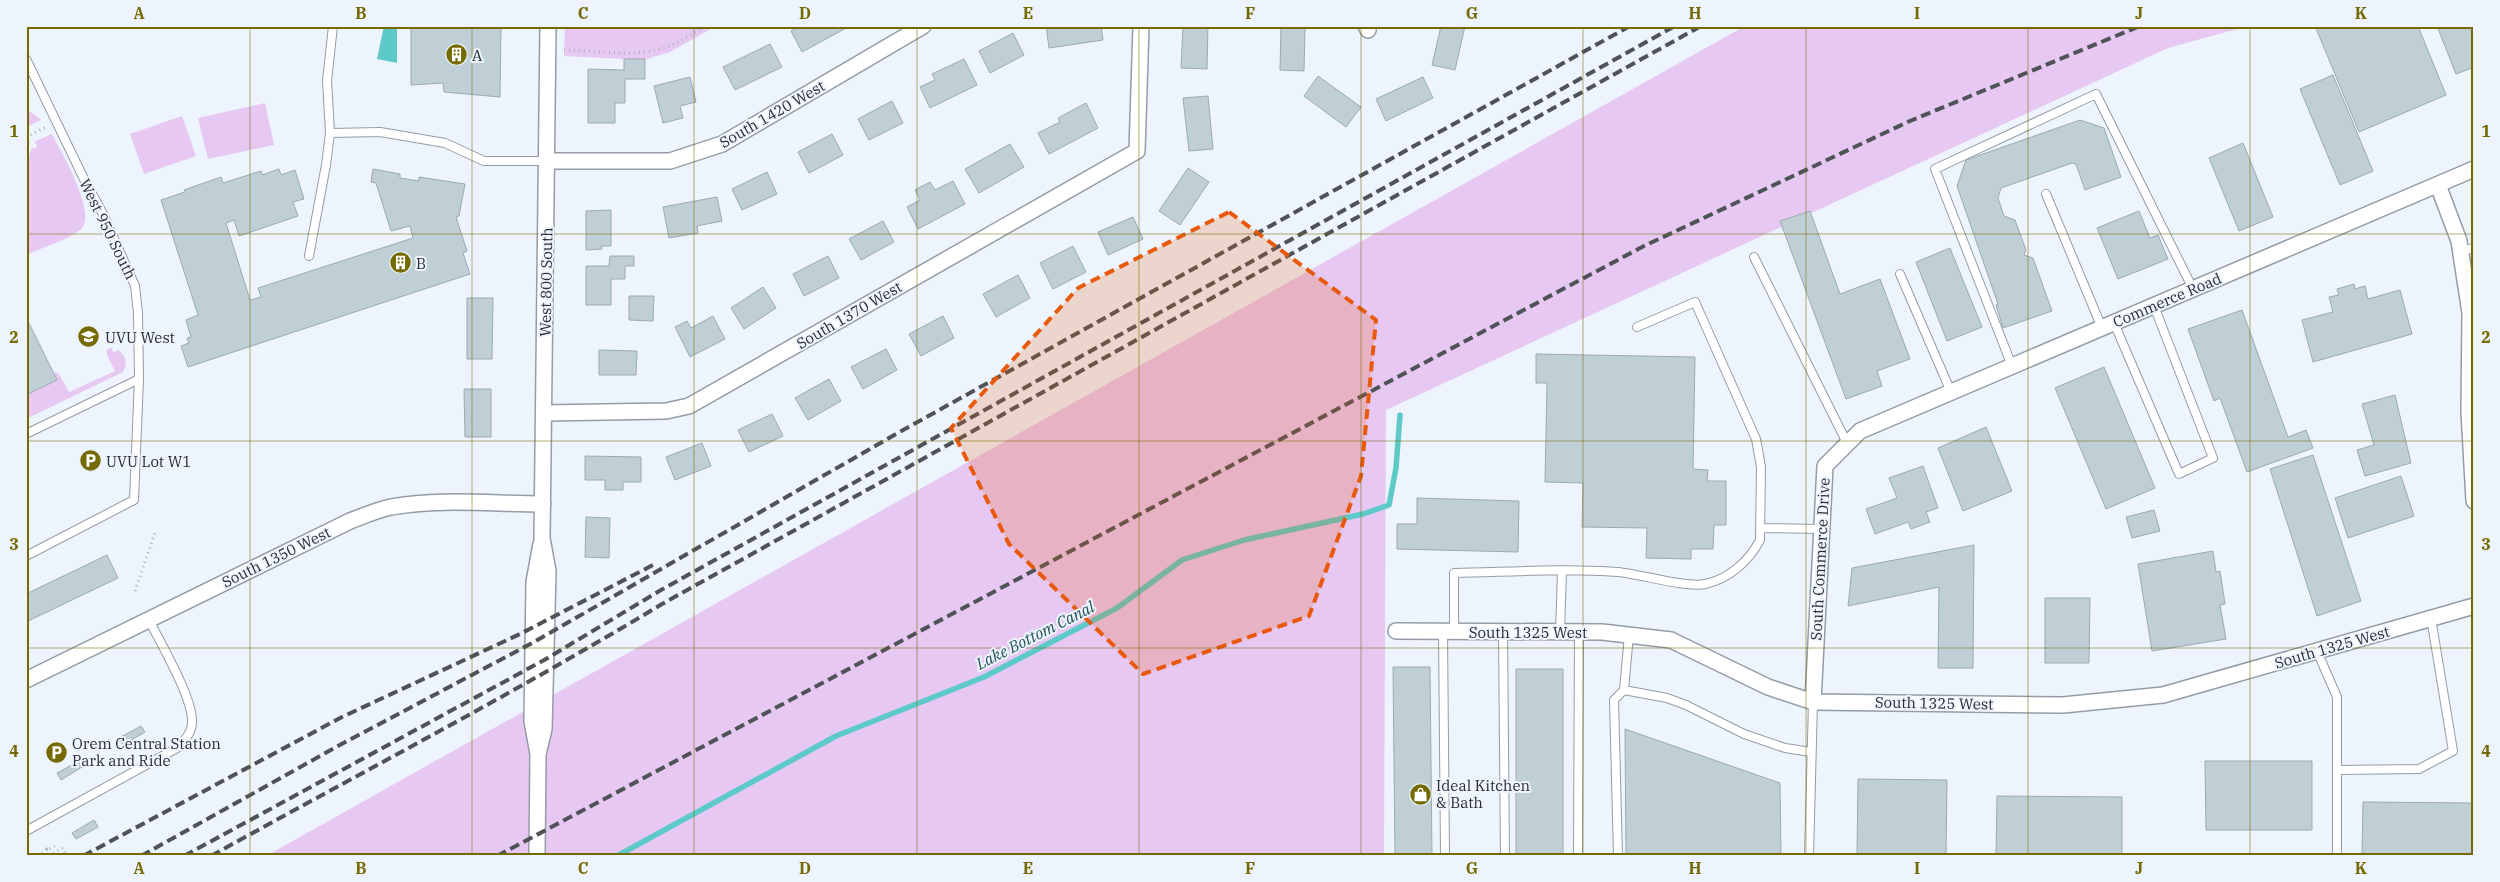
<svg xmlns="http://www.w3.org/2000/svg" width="2500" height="882" font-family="'IBM Plex Serif',serif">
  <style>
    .green { fill: #e6c8f3 }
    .water { fill: #5ecac8 }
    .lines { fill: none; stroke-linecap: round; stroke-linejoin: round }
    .stream { stroke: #5ecac8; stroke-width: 5.5 }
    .building { fill: #c0cfd5; stroke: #9baab0 }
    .service-casing { stroke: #949ca7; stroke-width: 10 }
    .minor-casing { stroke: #949ca7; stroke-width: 18 }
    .path { stroke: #adb2ba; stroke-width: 3; stroke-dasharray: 1 4; stroke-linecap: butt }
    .service { stroke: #fff; stroke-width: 8 }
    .minor { stroke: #fff; stroke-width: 15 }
    .rail { stroke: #4f5358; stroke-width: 4; stroke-dasharray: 10 5; stroke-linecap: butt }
    .marked { fill: #e8590c; fill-opacity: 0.2; stroke: #e8590c; stroke-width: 4; stroke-dasharray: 10 6; stroke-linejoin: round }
    .grid { fill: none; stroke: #756a01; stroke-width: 1; stroke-opacity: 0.55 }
    .labels { text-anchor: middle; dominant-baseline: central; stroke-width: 4; stroke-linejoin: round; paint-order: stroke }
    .poi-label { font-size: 15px; fill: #292c31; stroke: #edf4fd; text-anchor: start }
    .street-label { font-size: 15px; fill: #292c31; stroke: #edf4fd }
    .water-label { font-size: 16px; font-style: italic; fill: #245453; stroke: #edf4fd }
    .neatline { fill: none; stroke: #756a01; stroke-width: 2 }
    .grid-label { font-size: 16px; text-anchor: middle; font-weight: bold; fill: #756a01 }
  </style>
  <rect width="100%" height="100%" fill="#edf4fd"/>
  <!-- green -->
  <path class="green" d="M565,26H716L670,52L643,60L564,56Z
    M1745,26H2248L2168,48L1386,410L1384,856H266Z
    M265,103L274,145L208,159L198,118Z
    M26,108L27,109L41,120L26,127Z
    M182,116L196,156L144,174L130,134Z
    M52,134C61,152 99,215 80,230C67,240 41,248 26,255V162L32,148H36L37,145L34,142Z
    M112,348L113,352L119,350C126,356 128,364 123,372L26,419V395L57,380L52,371L59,374L69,392L115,371L107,355V349Z"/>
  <!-- water -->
  <path class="water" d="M384,26H397V63L377,59Z"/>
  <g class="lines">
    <!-- stream -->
    <path class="stream" d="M617,856L836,736L984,677L1117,608L1182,560L1244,540L1363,514L1389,505L1396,468L1400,415"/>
  </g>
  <!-- building -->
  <path class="building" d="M411,26H501L500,97L444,92L443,83L411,85Z
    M800,26H850L802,52L791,31Z
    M1046,26H1101L1103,40L1049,48Z
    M1183,26H1208L1207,69L1181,68Z
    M1281,26H1305L1304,71L1280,70Z
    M1441,26H1465L1455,70L1432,65Z
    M2315,26H2418L2446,95L2359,132Z
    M2437,26H2474V67L2456,74Z
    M1013,33L1024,55L990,73L979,51Z
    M770,44L782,67L735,90L723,67Z
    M624,59H645V79H625V103H615V123H588V69L624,70Z
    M964,59L977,85L930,108L920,87L935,80L932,74Z
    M2333,75L2373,171L2340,185L2300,89Z
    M1318,76L1361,107L1346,127L1304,96Z
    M690,77L696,102L680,106L683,118L663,123L654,86Z
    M1423,77L1433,98L1386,121L1376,99Z
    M1208,96L1213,149L1189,151L1183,98Z
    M892,101L903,123L869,140L858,119Z
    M1086,103L1098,128L1049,154L1038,133L1060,122L1058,118Z
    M2080,120L2104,128L2121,177L2085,190L2076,164L2072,163L2001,188L1998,198L2004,216L2015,220L2026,250L2024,255L2033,258L2052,311L2003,328L1996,305L1998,304L1957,186L1966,160Z
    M832,134L843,155L809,173L798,152Z
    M2243,143L2273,217L2239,231L2209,158Z
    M1010,144L1024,167L979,193L965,169Z
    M1188,168L1209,182L1180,225L1159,211Z
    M279,169L281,175L295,170L304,199L293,202L298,216L239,236L234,220L226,223L250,300L261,297L258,288L413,238L410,226L391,231L376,183L371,182L373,169L400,174V178L419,181V177L465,184L459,216L456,217L467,251L463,253L470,274L188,367L181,346L189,343L187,338L191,337L186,320L198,315L161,200L185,192L184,190L221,177L223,183L261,171L262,175Z
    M767,172L777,194L742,210L732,189Z
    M953,181L965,204L918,229L907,207L920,200L915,190L930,182L935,190Z
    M717,197L722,221L697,226L698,233L669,238L663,207Z
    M611,210V246H601L602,249L586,250V211Z
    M1810,211L1840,294L1880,279L1910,359L1877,371L1882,386L1846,399L1780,221Z
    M2139,211L2150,238L2158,235L2168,259L2118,279L2097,228Z
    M1133,217L1143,239L1108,255L1098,232Z
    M883,221L894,242L861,260L849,239Z
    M1073,246L1086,272L1053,289L1040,263Z
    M1950,248L1982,327L1947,341L1916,262Z
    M610,256H634V266H625V279H611V305H586V266H609Z
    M828,256L839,278L804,296L793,274Z
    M1018,275L1030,298L996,317L983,294Z
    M2354,284L2355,289L2365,286L2368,299L2400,290L2412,334L2313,362L2302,320L2333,312L2329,297L2339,295L2337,289Z
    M763,287L776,308L744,329L731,308Z
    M629,296H654L653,321L629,320Z
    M467,298H493L492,359H467Z
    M2242,310L2288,437L2306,430L2313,448L2247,472L2220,398L2214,401L2188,329Z
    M713,316L725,339L690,357L675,327L687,321L691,328Z
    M943,316L954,338L921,356L909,334Z
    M26,317L57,380L26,395Z
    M886,349L897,370L863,389L851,367Z
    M599,350L637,351L636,375H599Z
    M1536,354L1695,357L1693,469L1708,470L1707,481H1726V525H1714L1713,549H1691V559L1646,558L1647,528L1582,527L1583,483L1545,482L1547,383H1536Z
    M2104,367L2155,488L2106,509L2055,388Z
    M829,379L841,401L808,420L795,398Z
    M464,389H491V437H465Z
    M2395,395L2411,463L2365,476L2357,450L2374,445L2362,404Z
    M772,414L783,436L749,452L738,430Z
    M1986,427L2012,491L1963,511L1938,448Z
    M702,443L711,466L675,480L666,457Z
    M2313,455L2361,601L2317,616L2270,469Z
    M585,456L641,457V482H623V490H605V480H585Z
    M1923,466L1938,508L1926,512L1930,522L1911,529L1908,522L1875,534L1866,509L1897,498L1889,478Z
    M2401,476L2414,516L2348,538L2335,498Z
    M1417,498L1519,501L1518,552L1397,549V524H1417Z
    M2154,510L2160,531L2132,538L2126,517Z
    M586,517L610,518L609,558L585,557Z
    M1974,545L1973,668H1938L1939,587L1848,606L1852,568Z
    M2213,551L2216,572L2220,571L2225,604L2220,605L2226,639L2152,651L2138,564Z
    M107,555L118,578L26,622V594Z
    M2045,598H2090L2089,663H2045Z
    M1393,667H1430L1432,856H1395Z
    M1516,669H1563V856H1516Z
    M141,726L145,732L123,745L119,738Z
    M1625,729L1780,783L1781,856H1626Z
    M79,761L82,767L61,780L57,773Z
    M2205,761H2312V830H2206Z
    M1858,779L1947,780L1946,856H1857Z
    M1997,796L2122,797V856H1996Z
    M2363,802L2474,803V856H2362Z
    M94,820L98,827L76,839L72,833Z"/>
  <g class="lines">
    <defs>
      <path id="service" d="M26,59L84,179L104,216L135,286L138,313L139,379L134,500L26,556
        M330,133L327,81L333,26
        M2046,194L2102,328
        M2461,251L2474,248
        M309,256L326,165L330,133L380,132L445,143L484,161H547
        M1754,257L1847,443
        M1900,274L1951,392
        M2114,323L2179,474L2213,458L2154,306
        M2012,366L1935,169L2096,94L2193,289
        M26,434L139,379
        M1760,528L1822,529
        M1443,631L1445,856
        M1454,631V573C1508,572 1564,568 1618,572C1640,574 1686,588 1705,584C1729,579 1749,561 1760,540L1761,467L1756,439L1695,302L1637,327
        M1503,632L1505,856
        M1560,632L1562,571
        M1629,635L1624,690L1667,698L1686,705L1744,734L1785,748L1811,752
        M2317,651L2337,697V770L2419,769L2453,751L2431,618
        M2337,770V856
        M26,831L177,748C184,741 192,733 192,722C193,698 161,644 149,620
        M1578,856L1579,632
        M1618,856L1614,700L1624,690
        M1809,856L1813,702"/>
      <path id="minor" d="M1366,26L1368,30
        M547,161H670L722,144L923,26
        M2438,185L2459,241L2470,313L2469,411L2474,501
        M544,413L666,411L689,406L1137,151L1141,26
        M1396,631L1602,632L1671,640L1768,687L1813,702L2063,705L2163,695L2474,606
        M26,680L350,521C363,516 377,510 391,507C440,498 493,504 543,504
        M1813,702L1825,466L1860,431L2474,169
        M538,754L544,729L548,571L542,538L548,26
        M537,856L538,754L532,721L534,582L541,544"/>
    </defs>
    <!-- service casing -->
    <use href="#service" class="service-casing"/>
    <!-- minor casing -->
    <use href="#minor" class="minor-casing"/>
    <!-- path -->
    <path class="path" d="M564,50C599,51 637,58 670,46C682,41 693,33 704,26
      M26,137L46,127
      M26,138L28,143L26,148
      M135,591L156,530
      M46,848L47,850L57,845
      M38,856L47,850L50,855
      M49,856L63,848L66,855L65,856"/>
    <!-- service -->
    <use href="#service" class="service"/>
    <!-- minor -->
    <use href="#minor" class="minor"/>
    <!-- rail -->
    <path class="rail" d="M83,856L342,717L520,634L653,565
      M141,856L338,746L534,642L896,434L1630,26
      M184,856L546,659L661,590L1675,26
      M211,856C362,772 515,693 662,604L1701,26
      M497,856L1644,246L1910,121L2140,26"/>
  </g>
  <!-- marked area -->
  <path class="marked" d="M1229,212L1376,320L1361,476L1309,616L1143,674L1009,544L951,428L1078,288Z"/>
  <!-- grid -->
  <path class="grid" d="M250,26V856M472,26V856M694,26V856M917,26V856M1139,26V856M1361,26V856M1583,26V856M1806,26V856M2028,26V856M2250,26V856M26,234H2474M26,441H2474M26,648H2474"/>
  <!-- icons -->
  <defs>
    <symbol id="building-disc" viewBox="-11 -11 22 22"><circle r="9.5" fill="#756a01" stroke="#edf4fd"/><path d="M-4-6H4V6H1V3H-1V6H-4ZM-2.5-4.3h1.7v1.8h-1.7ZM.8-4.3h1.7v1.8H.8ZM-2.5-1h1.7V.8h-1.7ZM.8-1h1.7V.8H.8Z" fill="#fff"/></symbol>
    <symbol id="university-disc" viewBox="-11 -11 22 22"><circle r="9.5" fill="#756a01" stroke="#edf4fd"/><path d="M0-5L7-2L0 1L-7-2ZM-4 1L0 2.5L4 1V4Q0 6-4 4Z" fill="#fff"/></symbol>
    <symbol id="parking-disc" viewBox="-11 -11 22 22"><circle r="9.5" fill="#756a01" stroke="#edf4fd"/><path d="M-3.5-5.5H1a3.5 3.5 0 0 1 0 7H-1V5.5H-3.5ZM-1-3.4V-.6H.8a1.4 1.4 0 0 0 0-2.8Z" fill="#fff"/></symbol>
    <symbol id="shop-disc" viewBox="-11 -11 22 22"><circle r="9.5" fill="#756a01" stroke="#edf4fd"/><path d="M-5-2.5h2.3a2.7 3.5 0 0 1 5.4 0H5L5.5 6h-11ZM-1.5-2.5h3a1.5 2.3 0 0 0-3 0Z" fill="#fff"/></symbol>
  </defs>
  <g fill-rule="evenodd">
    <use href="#building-disc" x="444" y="42" width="25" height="25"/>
    <use href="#building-disc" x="388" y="250" width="25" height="25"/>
    <use href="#university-disc" x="76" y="324" width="25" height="25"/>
    <use href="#parking-disc" x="78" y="448" width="25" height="25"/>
    <use href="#parking-disc" x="44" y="740" width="25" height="25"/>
    <use href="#shop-disc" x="1408" y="782" width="25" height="25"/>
  </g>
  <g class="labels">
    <!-- poi labels -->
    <g class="poi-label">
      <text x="472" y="55">A</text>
      <text x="416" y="263">B</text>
      <text x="105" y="337">UVU West</text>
      <text x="106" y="461">UVU Lot W1</text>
      <text x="72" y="743">Orem Central Station<tspan x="72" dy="17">Park and Ride</tspan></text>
      <text x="1436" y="785">Ideal Kitchen<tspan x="1436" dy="17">&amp; Bath</tspan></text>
    </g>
    <!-- street labels -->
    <g class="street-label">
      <text transform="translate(772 114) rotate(-30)">South 1420 West</text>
      <text transform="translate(108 229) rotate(64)">West 950 South</text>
      <text transform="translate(546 282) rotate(-89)">West 800 South</text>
      <text transform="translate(2167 300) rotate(-23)">Commerce Road</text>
      <text transform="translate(849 315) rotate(-30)">South 1370 West</text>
      <text transform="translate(276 557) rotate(-26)">South 1350 West</text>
      <text transform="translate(1820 559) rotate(-87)">South Commerce Drive</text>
      <text x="1528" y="632">South 1325 West</text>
      <text transform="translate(2332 647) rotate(-16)">South 1325 West</text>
      <text transform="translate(1934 703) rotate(1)">South 1325 West</text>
    </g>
    <!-- water labels -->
    <g class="water-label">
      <text transform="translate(1035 635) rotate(-27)">Lake Bottom Canal</text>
    </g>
  </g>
  <!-- border -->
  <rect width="2500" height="882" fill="none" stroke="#edf4fd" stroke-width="55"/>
  <rect x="28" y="28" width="2444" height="826" class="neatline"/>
  <g class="grid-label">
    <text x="139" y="19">A</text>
    <text x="361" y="19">B</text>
    <text x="583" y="19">C</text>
    <text x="805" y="19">D</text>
    <text x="1028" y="19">E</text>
    <text x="1250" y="19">F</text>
    <text x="1472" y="19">G</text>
    <text x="1695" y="19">H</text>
    <text x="1917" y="19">I</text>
    <text x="2139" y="19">J</text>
    <text x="2361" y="19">K</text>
    <text x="14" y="137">1</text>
    <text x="2486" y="137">1</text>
    <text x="14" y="343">2</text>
    <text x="2486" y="343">2</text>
    <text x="14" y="550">3</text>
    <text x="2486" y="550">3</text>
    <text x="14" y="757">4</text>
    <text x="2486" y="757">4</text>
    <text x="139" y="874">A</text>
    <text x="361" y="874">B</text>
    <text x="583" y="874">C</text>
    <text x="805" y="874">D</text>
    <text x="1028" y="874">E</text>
    <text x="1250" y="874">F</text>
    <text x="1472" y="874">G</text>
    <text x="1695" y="874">H</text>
    <text x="1917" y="874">I</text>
    <text x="2139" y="874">J</text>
    <text x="2361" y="874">K</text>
  </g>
</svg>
